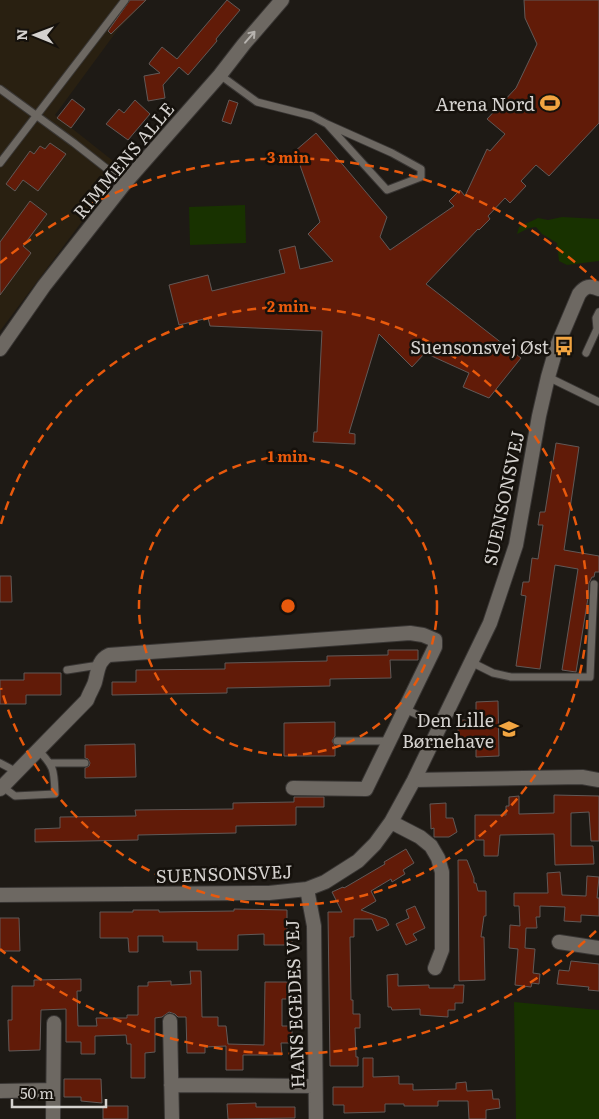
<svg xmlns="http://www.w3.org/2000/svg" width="599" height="1119" font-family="Literata,serif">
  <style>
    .industrial { fill: #292011 }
    .green { fill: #183200 }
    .building { fill: #611b08; stroke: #615957 }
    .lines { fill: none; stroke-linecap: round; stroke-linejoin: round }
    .service-casing { stroke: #393634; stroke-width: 9 }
    .minor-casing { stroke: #393634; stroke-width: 16 }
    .service { stroke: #6d6862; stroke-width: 7 }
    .minor { stroke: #6d6862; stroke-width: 14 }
    .oneway { stroke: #b6b2ae }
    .ring { fill: none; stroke: #e8590c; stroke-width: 2.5; stroke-dasharray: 9 6 }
    .labels { text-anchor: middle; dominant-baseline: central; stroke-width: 5; stroke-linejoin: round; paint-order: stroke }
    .poi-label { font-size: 18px; fill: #d5d2cf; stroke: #15110c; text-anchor: end }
    .street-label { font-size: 18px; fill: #d5d2cf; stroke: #15110c }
    .centre { fill: #e8590c; stroke: #15110c; stroke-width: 2.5 }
    .ring-label { font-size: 15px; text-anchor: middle; font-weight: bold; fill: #e8590c; stroke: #15110c; stroke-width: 5; stroke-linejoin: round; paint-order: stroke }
  </style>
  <rect width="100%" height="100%" fill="#1e1a15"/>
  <!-- industrial -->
  <path class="industrial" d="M0,0H147L119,28L55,115L122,168L0,331Z"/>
  <!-- green -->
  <path class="green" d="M245,205L246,243L190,245L189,207Z
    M562,217L599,219V261L567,265L559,261L557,243L542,234L536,227L529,228L517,234L519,227L538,218L548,220Z
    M514,1002L599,1010V1119H516Z"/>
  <!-- building -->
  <path class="building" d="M130,0H146L111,34L108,31Z
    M227,0L240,10L216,39L217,41L188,75L179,67L163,85L165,98L148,101L144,76L160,73L149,64L150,62L162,47L177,59Z
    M524,0H599V123L549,176L536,165L521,181L526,186L510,203L505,198L488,216L490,219L479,230L478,229L426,284L521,358L489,398L463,387L469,373L425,353L412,367L379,334L349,433L355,434V444L313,442L314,432H317L322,331L210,326L208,318L179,325L169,285L208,275L212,291L285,273L279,250L295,246L300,269L333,261L308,234L320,222L295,151L316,133L387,217L380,237L390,250L454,206L449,201L460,190L465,196L487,149L490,151L505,134L487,119L516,88L537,44L525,18Z
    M72,99L85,109L71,128L57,118Z
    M135,100L150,114L128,140L106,124L119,109L124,113Z
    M229,100L238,103L231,124L222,121Z
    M50,143L66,154L38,191L23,180L15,191L6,184L30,151L34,154L40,146L45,149Z
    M30,201L47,214L23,246L31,253L0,295V242Z
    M556,443L579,447L564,550L599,556V572H595L594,577H592L589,583L588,598L576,672L562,670L578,569L555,565L540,669L516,666L526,596L521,595L523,582H529L532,558L538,559L543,525H538L540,512H545Z
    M0,576H11L12,602H0Z
    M388,650H418V660H390L391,678L330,679V686L227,688V693L112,695V682H136V670L225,669V663L327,661V656L388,655Z
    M24,673H61V695H26V704H0V680H24Z
    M498,701L499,756L476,757V739H458V720H476V702Z
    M335,722V736L332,741L335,746V756H284V723Z
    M135,744L136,777L85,778V768L89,766L90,763L88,759L85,758V745Z
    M554,795L599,796V841H591L589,812L571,813V846H593L594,864L555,865L554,834L500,835L498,856H484V840H475V815H506V806H509V797L519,796V814L554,813Z
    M294,797H324V807H296V825L236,826V833L138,835V840L35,842V829L60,828V817L136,816L135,810L233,809V803L294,802Z
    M446,803V818H453L457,832L449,837H434V828L431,829L430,804Z
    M406,849L414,863L403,870L405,874L392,882L391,879L371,891L376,901L361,910L386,919L389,925L377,931L372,919H354V937H350L351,1000H353V1014H360V1028H355L356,1057H358V1066H330L328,912H342L332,892L343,887L344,888L385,864L384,862Z
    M458,860H467L474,878V883H476L478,891H486V916H484L481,937H484L485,980L459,981Z
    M560,872L562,895L586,896L587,876L599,877L597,898H599V916L581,915V922L564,921L565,907L540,906V917H536L537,928H526L525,948L535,949L533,973L540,974L539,984L532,983L531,987L515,985L518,949L509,948L510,925L520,926L519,906H514V893H548L547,873Z
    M415,906L425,928L413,934L417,940L406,945L396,924L409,918L406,910Z
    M234,909L287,910V934H292V945H264V934L238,935V950H197V942H163V936H138V952H129L128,938H100V912H133V910H159V912L234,911Z
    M0,918H19L20,951H0Z
    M571,961L599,964V991L588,990L589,987L557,984L559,970L569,971Z
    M190,971H201L202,1017H218V1026H226L228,1044L264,1045L265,982H291V999H282V1026H292V1043H281L282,1055H243V1070H226V1046L205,1047V1053H187L186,1017H178L175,1014L169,1012L162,1017L155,1018V1052L145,1053V1078H131V1044H127L126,1035L95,1036V1054H81V1042H66V1009L41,1010L40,1050L9,1051L8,1020H12V986H34V980L81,979V991H77L78,1026H97L96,1018H127V1015H138V986H148V982L171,981V985L191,984Z
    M398,974V986L429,985V988H454V985H464L463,1003H455V1010H448V1017L420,1015V1009L392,1010L391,1007H388L387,975Z
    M363,1058H373V1077L399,1076V1084H413V1090L456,1089V1083L466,1082L467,1091L492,1090L493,1099H499L500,1108L486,1110V1119H469L468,1101H438V1106H404V1104H385V1112L344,1113V1105H333V1087H363Z
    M64,1079H101L102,1103L81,1101V1097H64Z
    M256,1103V1107H295V1118L228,1119L227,1104Z
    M103,1106H128V1119H103Z"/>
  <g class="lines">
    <defs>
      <path id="service" d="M220,75L257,102L312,116L327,124L387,190L421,177V169L392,153L327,124
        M0,89L74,143L125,183
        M0,163L125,0
        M586,353L597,329L596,318L599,312
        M548,377L599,402
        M471,662L493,673L511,677H590L594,584
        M67,670L99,665
        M405,709L441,726
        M337,741H389
        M0,763L17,772
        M51,763H85
        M3,787L15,796L55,794C54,771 55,767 38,750"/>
      <path id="minor" d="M0,349L44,286L125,183L220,75L244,44L282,0
        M414,780L582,777L599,780
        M0,789L87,700C89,694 93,688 95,682C98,671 98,660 109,655L410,633L423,635L435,640V647L366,789L293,788
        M391,822L420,837L431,846L438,858L442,872V950L435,968
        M307,889L314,926L316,1119
        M0,895L269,893L307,889L325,882L358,861L375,844L391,822L414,780L490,623L516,545L539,416L548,377L557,346L579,294C585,286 590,285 599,289
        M559,942L599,948
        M170,1021L172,1119
        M171,1085L315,1086
        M0,1091L53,1090
        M53,1119L54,1023"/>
    </defs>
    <!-- service casing -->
    <use href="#service" class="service-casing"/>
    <!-- minor casing -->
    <use href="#minor" class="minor-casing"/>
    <!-- service -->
    <use href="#service" class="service"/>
    <!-- minor -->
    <use href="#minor" class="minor"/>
  </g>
  <!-- one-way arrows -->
  <defs><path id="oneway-shaft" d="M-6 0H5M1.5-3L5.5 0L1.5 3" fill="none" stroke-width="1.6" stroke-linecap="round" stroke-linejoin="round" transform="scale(1.25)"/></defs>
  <use class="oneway" href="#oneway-shaft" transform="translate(250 37) rotate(-49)"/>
  <!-- distance rings -->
  <g class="ring">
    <circle cx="288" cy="606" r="149"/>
    <path d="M1 524A299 299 0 1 1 1 688"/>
    <path d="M596 931A448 448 0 0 1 0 949M0 263A448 448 0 0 1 596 281"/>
  </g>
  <!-- icons -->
  <defs>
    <symbol id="stadium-bare" viewBox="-9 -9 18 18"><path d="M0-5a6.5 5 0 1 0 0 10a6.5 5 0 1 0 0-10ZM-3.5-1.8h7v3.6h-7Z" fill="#f2a541" stroke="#15110c" stroke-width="2.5" paint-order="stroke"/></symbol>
    <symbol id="bus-bare" viewBox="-9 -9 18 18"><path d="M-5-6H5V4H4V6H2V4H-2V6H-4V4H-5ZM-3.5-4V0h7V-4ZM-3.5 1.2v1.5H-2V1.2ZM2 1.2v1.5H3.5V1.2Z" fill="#f2a541" stroke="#15110c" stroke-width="2.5" paint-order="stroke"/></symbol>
    <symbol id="school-bare" viewBox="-9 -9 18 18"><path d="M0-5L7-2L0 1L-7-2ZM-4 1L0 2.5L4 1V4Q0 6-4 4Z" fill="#f2a541" stroke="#15110c" stroke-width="2.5" paint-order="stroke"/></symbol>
  </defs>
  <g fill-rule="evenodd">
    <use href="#stadium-bare" x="536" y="89" width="28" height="28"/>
    <use href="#bus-bare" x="550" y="332" width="28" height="28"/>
    <use href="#school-bare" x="495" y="715" width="28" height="28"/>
  </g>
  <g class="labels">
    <!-- poi labels -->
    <g class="poi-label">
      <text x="535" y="103">Arena Nord</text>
      <text x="549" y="346">Suensonsvej Øst</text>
      <text x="494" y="719">Den Lille<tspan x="494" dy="21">Børnehave</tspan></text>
    </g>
    <!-- street labels -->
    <g class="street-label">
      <text transform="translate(123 160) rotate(-50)">RIMMENS ALLE</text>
      <text transform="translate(503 498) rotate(-78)">SUENSONSVEJ</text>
      <text transform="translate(224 873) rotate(-2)">SUENSONSVEJ</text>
      <text transform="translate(294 1004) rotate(-92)">HANS EGEDES VEJ</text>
    </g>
  </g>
  <circle cx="288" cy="606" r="8" class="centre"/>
  <g class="ring-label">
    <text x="288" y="163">3 min</text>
    <text x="288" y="312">2 min</text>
    <text x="288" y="462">1 min</text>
  </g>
  <!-- north arrow -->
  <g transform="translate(35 35) rotate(271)" stroke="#15110c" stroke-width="4" paint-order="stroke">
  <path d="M0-4L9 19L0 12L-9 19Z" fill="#d5d2cf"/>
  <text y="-8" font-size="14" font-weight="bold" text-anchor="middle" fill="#d5d2cf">N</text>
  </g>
  <!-- scale -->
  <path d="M12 1099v8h94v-8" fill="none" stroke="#d5d2cf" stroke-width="2.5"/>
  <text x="20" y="1099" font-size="15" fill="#d5d2cf" stroke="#15110c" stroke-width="4" paint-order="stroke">50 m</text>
</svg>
